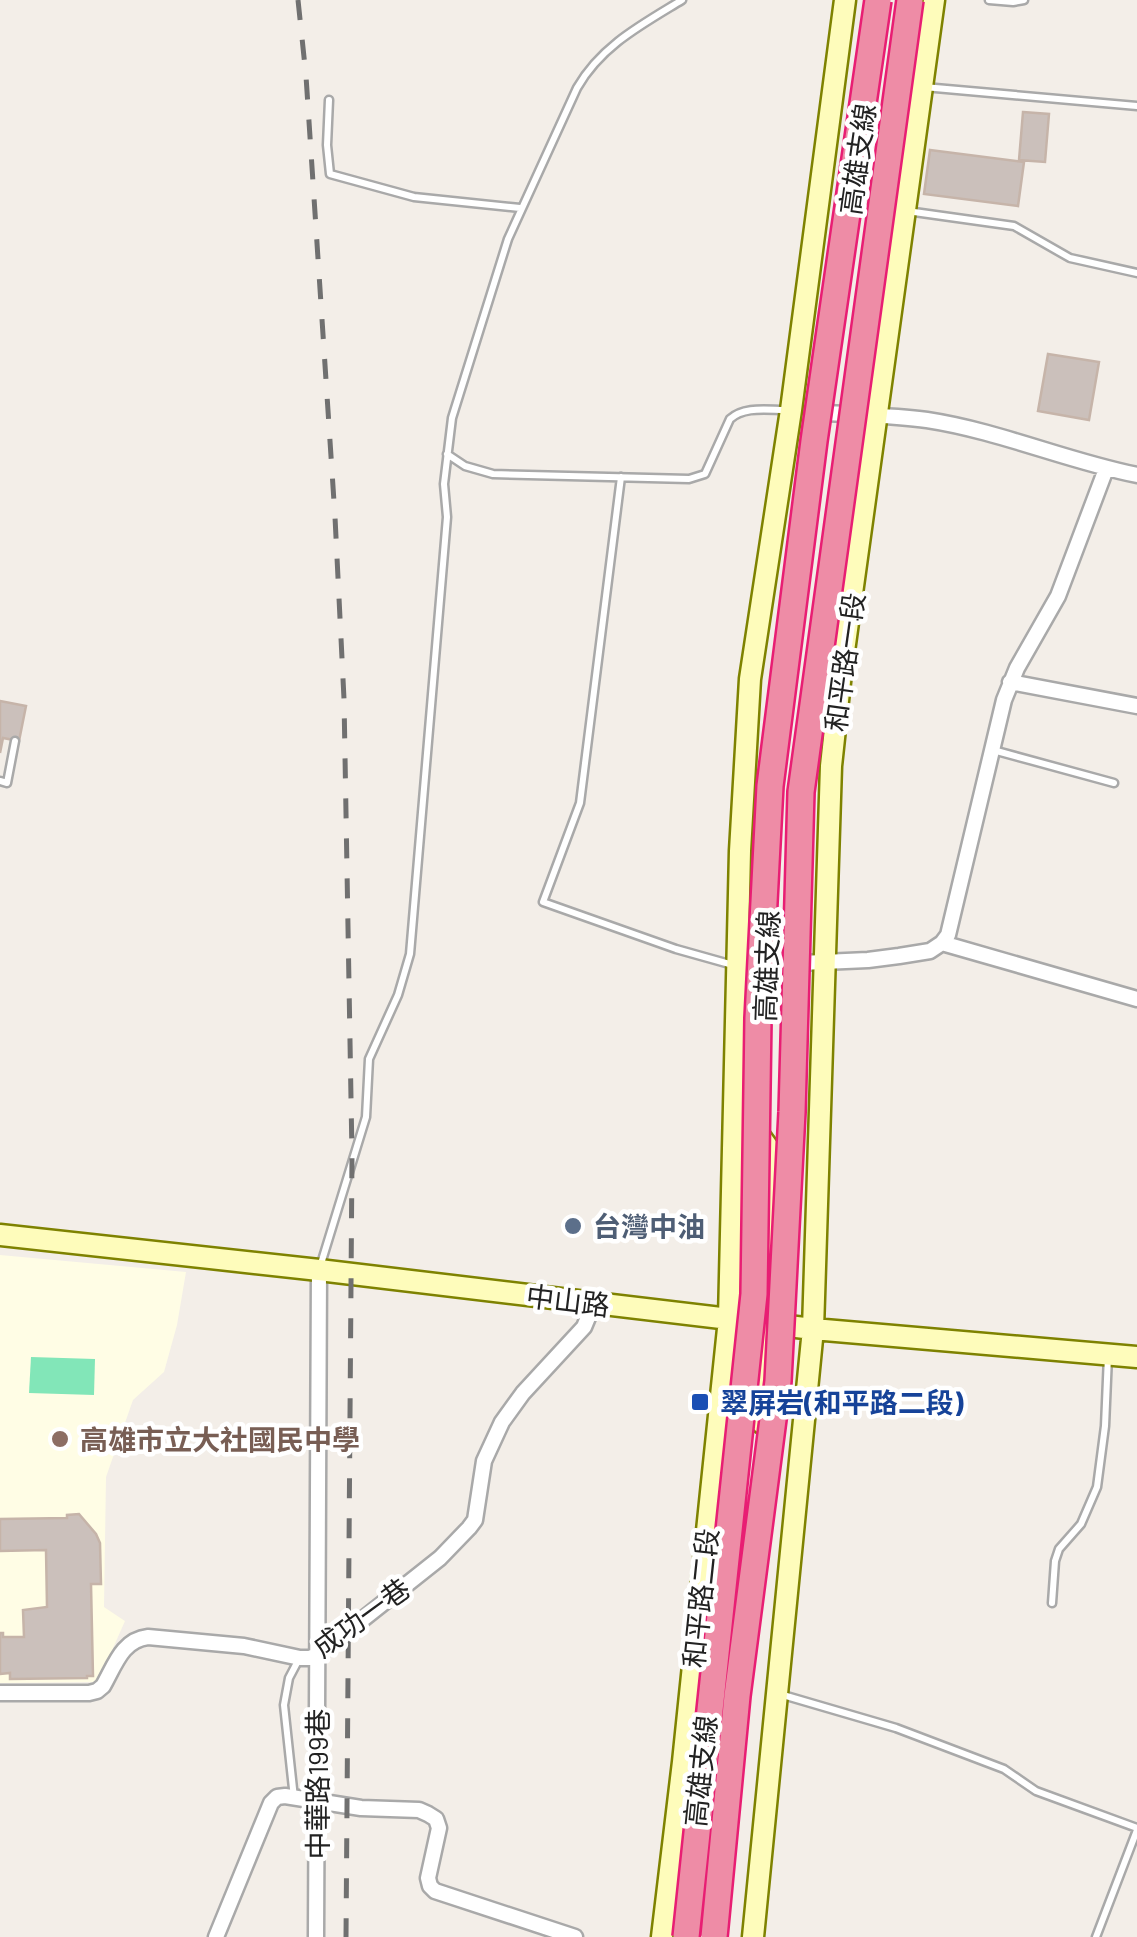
<svg xmlns="http://www.w3.org/2000/svg" width="1137" height="1937" font-family="Barlow,'Noto Sans TC',sans-serif">
  <style>
    .education { fill: #fffde5 }
    .pitch { fill: #82e6b8 }
    .building { fill: #cbc0bb; stroke: #c6b4a9; stroke-width: 2.5 }
    .lines { fill: none; stroke-linecap: round; stroke-linejoin: round }
    .lane-casing { stroke: #a9a9a9; stroke-width: 11 }
    .street-casing { stroke: #a9a9a9; stroke-width: 19 }
    .secondary-casing { stroke: #7e8200; stroke-width: 25 }
    .lane { stroke: #fff; stroke-width: 6 }
    .street { stroke: #fff; stroke-width: 14 }
    .secondary { stroke: #fefcbb; stroke-width: 20 }
    .rail { stroke: #707070; stroke-width: 5; stroke-dasharray: 20 20; stroke-linecap: butt }
    .highway-bridge-casing { stroke: #e81e73; stroke-width: 30; stroke-linecap: butt }
    .highway-bridge { stroke: #ee8ca6; stroke-width: 25 }
    .service-dot { fill: #5c6f8a; stroke: #fff; stroke-width: 4 }
    .transit-dot { fill: #1a4fb4; stroke: #fff; stroke-width: 4 }
    .education-dot { fill: #8d6e63; stroke: #fff; stroke-width: 4 }
    .labels { text-anchor: middle; dominant-baseline: central; stroke-width: 9; stroke-linejoin: round; paint-order: stroke }
    .street-label { font-size: 28px; fill: #222; stroke: #fff }
    .service-label { font-size: 28px; font-weight: bold; fill: #4e5e75; stroke: #fff; text-anchor: start }
    .transit-label { font-size: 28px; font-weight: bold; fill: #164399; stroke: #fff; text-anchor: start }
    .education-label { font-size: 28px; font-weight: bold; fill: #785e54; stroke: #fff; text-anchor: start }
  </style>
  <rect width="100%" height="100%" fill="#f3eee8"/>
  <!-- education -->
  <path class="education" d="M0,1255L186,1272L177,1325L164,1372L133,1400L106,1477L104,1607L125,1621L98,1682L0,1683Z"/>
  <!-- pitch -->
  <path class="pitch" d="M31,1357L95,1359L94,1395L29,1393Z"/>
  <!-- building -->
  <path class="building" d="M1023,112L1049,114L1045,162L1019,160Z
    M930,150L1024,162L1018,206L924,194Z
    M1048,354L1099,362L1089,420L1038,411Z
    M0,701L26,706L19,741L3,738L0,753Z
    M79,1514L96,1534L100,1543L101,1584H91L93,1676H87V1678L10,1679V1673L0,1674V1633H3V1637H24L23,1610L47,1607L46,1550L0,1551V1519L67,1518V1515Z"/>
  <g class="lines">
    <defs>
      <path id="lane" d="M989,0L1013,2L1024,0
        M924,87L1137,106
        M329,100L327,145L330,174L414,197L520,208
        M907,211L1014,226L1070,258L1137,273
        M447,454L465,466L493,474L689,479L705,474L730,419C744,406 767,410 785,410
        M621,477L580,803L543,902L676,949L733,965
        M993,750L1114,783
        M0,781L7,783L15,741
        M320,1267L366,1117L369,1059L398,995L410,954L447,517L444,484L452,418L508,239L577,88C601,46 641,25 682,0
        M1052,1603L1055,1561L1059,1549L1081,1524L1097,1487L1105,1426L1108,1356
        M783,1695L896,1728L1004,1769L1036,1791L1137,1828
        M294,1798L284,1705L289,1678L299,1659
        M1096,1937L1137,1830"/>
      <path id="street" d="M812,412C850,415 890,415 927,420C999,431 1067,461 1137,475
        M1010,682L1137,706
        M942,943L1137,999
        M754,965L868,960L899,956L930,951L942,943L948,935L1004,700L1017,668L1058,596L1106,469
        M0,1693H89L97,1691L103,1686C115,1665 122,1640 148,1637L244,1646L300,1658H310L319,1654L440,1558L469,1528L475,1520L484,1461L502,1422L523,1393L584,1327L594,1303
        M216,1937L271,1803L277,1797L285,1796L361,1808L419,1810L428,1814L436,1819L439,1828L428,1878L430,1886L435,1891L575,1937
        M316,1937L319,1270"/>
      <path id="secondary" d="M754,1128L772,1153L767,1323L762,1423
        M0,1235L319,1270L813,1329L1137,1357
        M662,1937L683,1762L729,1319L740,851L750,679L791,410L845,0
        M753,1937L813,1329L831,766L841,673L934,0"/>
    </defs>
    <!-- lane casing -->
    <use href="#lane" class="lane-casing"/>
    <!-- street casing -->
    <use href="#street" class="street-casing"/>
    <!-- secondary casing -->
    <use href="#secondary" class="secondary-casing"/>
    <!-- lane -->
    <use href="#lane" class="lane"/>
    <!-- street -->
    <use href="#street" class="street"/>
    <!-- secondary -->
    <use href="#secondary" class="secondary"/>
    <!-- rail -->
    <path class="rail" d="M298,0L306,76L335,517L344,699L352,1155L346,1937"/>
    <defs>
      <path id="highway-bridge" d="M686,1937L754,1294L758,1018L770,786L814,441L878,0
        M714,1937L737,1696L778,1381L792,1112L801,792L910,0"/>
    </defs>
    <!-- highway-bridge casing -->
    <use href="#highway-bridge" class="highway-bridge-casing"/>
    <!-- highway-bridge -->
    <use href="#highway-bridge" class="highway-bridge"/>
  </g>
  <!-- markers -->
  <circle class="service-dot" cx="573" cy="1226" r="10"/>
  <rect class="transit-dot" x="690" y="1392" width="20" height="20" rx="5"/>
  <circle class="education-dot" cx="60" cy="1439" r="10"/>
  <g class="labels">
    <!-- street labels -->
    <g class="street-label">
      <text transform="translate(857 159) rotate(-82)">高雄支線</text>
      <text transform="translate(844 662) rotate(-82)">和平路一段</text>
      <text transform="translate(766 966) rotate(-88)">高雄支線</text>
      <text transform="translate(568 1300) rotate(7)">中山路</text>
      <text transform="translate(700 1598) rotate(-84)">和平路二段</text>
      <text transform="translate(361 1617) rotate(-36)">成功一巷</text>
      <text transform="translate(700 1771) rotate(-84)">高雄支線</text>
      <text transform="translate(317 1784) rotate(-90)">中華路199巷</text>
    </g>
    <!-- service labels -->
    <g class="service-label">
      <text x="593" y="1226">台灣中油</text>
    </g>
    <!-- transit labels -->
    <g class="transit-label">
      <text x="720" y="1402">翠屏岩(和平路二段)</text>
    </g>
    <!-- education labels -->
    <g class="education-label">
      <text x="80" y="1439">高雄市立大社國民中學</text>
    </g>
  </g>
</svg>
